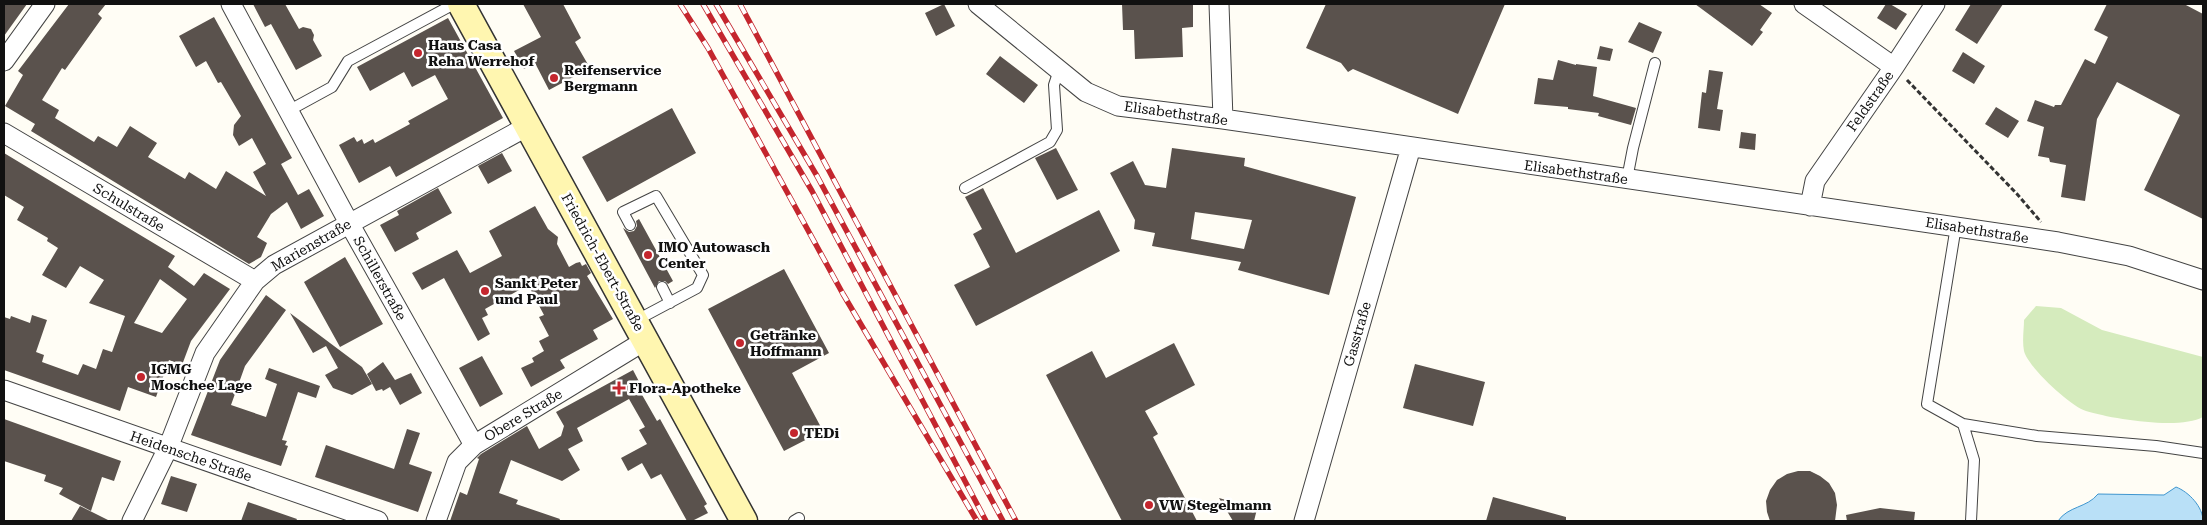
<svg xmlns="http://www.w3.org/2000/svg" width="2207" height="525" font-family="'Roboto Serif',serif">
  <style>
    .green { fill: #d5ebbd }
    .water { fill: #b9e0f7; stroke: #3f96cf }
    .building { fill: #5a524d; fill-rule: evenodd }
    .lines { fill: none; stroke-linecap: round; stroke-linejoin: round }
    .service-casing { stroke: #444; stroke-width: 12 }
    .minor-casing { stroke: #444; stroke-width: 21 }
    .secondary-casing { stroke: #333; stroke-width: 29 }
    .path { stroke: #333; stroke-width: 3; stroke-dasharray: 5 2.5; stroke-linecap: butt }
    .service { stroke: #fff; stroke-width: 10 }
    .minor { stroke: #fff; stroke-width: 19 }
    .secondary { stroke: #fff6b0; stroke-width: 26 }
    .rail-casing { stroke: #c4262e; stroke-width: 5.5 }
    .rail { stroke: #fff; stroke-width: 4; stroke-dasharray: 11; stroke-linecap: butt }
    .poi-dot { fill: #c4262e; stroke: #fff; stroke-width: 2 }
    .labels { text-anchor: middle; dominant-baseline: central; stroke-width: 5; stroke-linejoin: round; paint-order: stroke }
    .poi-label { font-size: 14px; font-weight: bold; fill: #111; stroke: #fff; text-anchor: start }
    .street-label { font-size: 14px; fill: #111; stroke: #fff }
  </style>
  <rect width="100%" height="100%" fill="#fffdf5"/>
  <!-- green -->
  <path class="green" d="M2036,306L2061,308L2102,330L2203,357V417C2180,430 2112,419 2086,411C2070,406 2028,367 2024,351C2022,341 2024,329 2024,320Z"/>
  <!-- water -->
  <path class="water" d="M2176,487C2189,492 2203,507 2203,521H2058C2068,506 2087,508 2098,494L2164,495Z"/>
  <!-- building -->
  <path class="building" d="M4,4H27L4,36Z
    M69,4H106L98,14L102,18L65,70L62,68L42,100L59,110L55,118L94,142L98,136L117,147L130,126L157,143L148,157L185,179L189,172L216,189L226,171L266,196L253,172L266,164L252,138L239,146L233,135L234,125L241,116L221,82L218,83L206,61L196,67L179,36L214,17L292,158L281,164L298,195L309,189L324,216L301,229L287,202L271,214L257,237L267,243L261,257L249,264L31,131L35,124L5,106L23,75L18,71Z
    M253,4H285L299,29L303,27L311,29L314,35L313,40L322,56L296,70L271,24L265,27Z
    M523,4H563L581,38L575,42L590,68L549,90L535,63L524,69L514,51L541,37Z
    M944,4L955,26L936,36L925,13Z
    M1122,4H1193V27L1182,28L1183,57L1135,59L1134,30H1123Z
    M1326,4H1505L1458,114L1353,69L1348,72L1341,63L1306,48Z
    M1695,4H1759L1772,13L1760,30L1763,32L1752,46Z
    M1886,4H1890L1907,14L1896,30L1877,18Z
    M1971,4H2003L1977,44L1955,30Z
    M2107,4H2184L2203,14V219L2144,190L2180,115L2117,82L2097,119L2085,201L2061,197L2066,165L2050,162L2049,158L2038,156L2044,127L2027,121L2035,100L2054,107L2055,105H2061L2085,59L2095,64L2108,37L2094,30Z
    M448,18L503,118L396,177L390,166L359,183L339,145L354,137L357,142L362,139L364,144L373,139L375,143L410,124L408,121L448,99L435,75L412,87L404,72L370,91L357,67Z
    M1639,22L1662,32L1653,53L1628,42Z
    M1600,46L1613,49L1610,61L1597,59Z
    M1963,52L1985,66L1974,84L1952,71Z
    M1000,56L1038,85L1024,103L986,74Z
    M1558,60L1576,65V64L1597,67L1593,96L1636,108L1631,125L1598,116L1599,113L1568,109V107L1534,104L1538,78L1553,80Z
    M1709,70L1723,72L1717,109L1723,110L1720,131L1698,128L1702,92L1706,93Z
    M1996,107L2019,121L2008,138L1985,124Z
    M672,108L696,153L607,202L582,157Z
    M1741,132L1756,134L1755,150L1739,148Z
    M1056,148L1078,190L1057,200L1035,158Z
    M1172,148L1245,158L1244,166L1356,197L1329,295L1238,270L1241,262L1152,246L1155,233L1134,229L1135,220L1110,173L1133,161L1145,185L1166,188ZM1195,212L1252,220L1244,249L1191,239Z
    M4,153L175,256L168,267L194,286L204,273L230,289L191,341L182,365L169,360L156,397L128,387L120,411L4,370V317L10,319L11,316L30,323L32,315L47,320L36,352L44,355L42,362L78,375L83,364L96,369L103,349L112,352L125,316L89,303L104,280L80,266L66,288L42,275L58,248L47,241L48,238L17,220L24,207L4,195ZM160,279L187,299L162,333L134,323Z
    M502,153L512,171L488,184L478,166Z
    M438,188L452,213L416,233L419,239L395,252L380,225L399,215L397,211Z
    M983,188L1016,253L1099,210L1120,251L976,326L954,285L990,267L973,234L982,229L965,197Z
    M535,206L548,229L558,237L557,244L569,267L576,263L580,262L582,266L586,264L591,273L587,276L613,319L593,330L598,339L560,360L565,368L531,387L521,368L534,362L532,358L544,351L539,341L549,336L539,317L544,315L528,285L485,309L488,315L482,318L490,334L478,341L444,278L422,290L412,273L457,250L470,273L502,256L489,231Z
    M639,219L673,281L668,284L665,281H659L655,288L623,228L629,232L634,231L637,226L636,221Z
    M345,257L383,324L340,347L304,282Z
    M784,269L829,353L792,373L823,431L784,451L708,309Z
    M266,295L286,310L245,366L231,405L266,417L277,384L265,379L269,368L320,386L316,398L298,392L282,440L287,441L285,445L288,446L281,466L191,435L220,360Z
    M290,313L362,367L372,384L352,395L333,388L325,375L338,368L326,346L313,353Z
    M1174,343L1195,385L1145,411L1158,434L1153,437L1197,521H1122L1046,375L1092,351L1106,378Z
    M482,356L503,394L480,407L459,368Z
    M383,362L395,380L411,373L422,393L400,405L390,387L383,391L382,389L376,391L367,374Z
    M1415,364L1485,382L1473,426L1403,408Z
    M633,370L644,391L641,393L657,421L660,419L707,504L704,506L708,513L692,521H687L661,474L651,479L642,463L628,471L621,458L647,444L639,430L645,427L629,399L577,428L583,441L568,449L580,470L562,481L511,460L499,493L518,500L516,504L560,519L559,521H450L460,492L467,495L479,459L477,458L481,454L527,426L539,449L561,436L564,426L556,412Z
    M4,419L121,461L114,481L102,477L91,511L59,494L63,488L44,481L46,475L4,461Z
    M407,429L420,433L409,464L432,472L418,512L315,477L326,445L394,469Z
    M1798,471H1810L1820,476L1829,483L1835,493L1837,505L1835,521H1770L1767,512L1766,501L1770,490L1777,480L1787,474Z
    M171,476L197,484L187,512L161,504Z
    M1493,497L1566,517V521H1486Z
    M1219,498L1257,509L1254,521H1233Z
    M248,502L297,519L296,521H241Z
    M80,506L110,521H71Z
    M1880,508L1915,512L1914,521H1847L1846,515Z"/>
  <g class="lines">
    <defs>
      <path id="service" d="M288,111L332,87L348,61L454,4
        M1627,179L1633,148L1655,63
        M965,188L1050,142L1057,130L1054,85L1059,70
        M630,225L623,212L656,196L703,275L697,288L635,321
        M1956,226L1927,404L1963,424L2037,436L2156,446L2203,453
        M662,287L670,303
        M1963,424L1974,460L1971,521
        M794,521L799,518"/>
      <path id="minor" d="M231,4L349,223L474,445
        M978,4L1086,92L1118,106L1223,119L2058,242L2129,256L2203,280
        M1219,4L1223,119
        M1804,4L1894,67L1815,181L1810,206
        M4,61L45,4
        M1894,67L1935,4
        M4,133L255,281
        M4,390L378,521
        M132,521L168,448L205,353L255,281L274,265L528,126
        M436,521L457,462L474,445L646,340
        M1304,521L1411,147"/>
      <path id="secondary" d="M461,4L744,521"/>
    </defs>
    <!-- service casing -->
    <use href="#service" class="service-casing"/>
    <!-- minor casing -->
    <use href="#minor" class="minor-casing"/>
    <!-- secondary casing -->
    <use href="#secondary" class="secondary-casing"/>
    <!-- path -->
    <path class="path" d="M1907,80L2017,194L2041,222"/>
    <!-- service -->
    <use href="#service" class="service"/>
    <!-- minor -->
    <use href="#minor" class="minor"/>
    <!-- secondary -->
    <use href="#secondary" class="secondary"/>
    <defs>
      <path id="rail" d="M680,4L708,48L843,294L977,521
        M703,4L812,191L986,521
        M716,4L817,176L1003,521
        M740,4L1016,521"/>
    </defs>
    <!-- rail casing -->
    <use href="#rail" class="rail-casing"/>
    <!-- rail -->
    <use href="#rail" class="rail"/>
  </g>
  <!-- markers -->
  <g class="poi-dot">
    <circle cx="418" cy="53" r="5"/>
    <circle cx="554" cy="78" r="5"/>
    <circle cx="648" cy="255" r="5"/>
    <circle cx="485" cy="291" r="5"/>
    <circle cx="740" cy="343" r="5"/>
    <circle cx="141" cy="377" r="5"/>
    <path d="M616.5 380.5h5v5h5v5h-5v5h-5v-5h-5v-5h5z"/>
    <circle cx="794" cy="433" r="5"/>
    <circle cx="1149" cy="505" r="5"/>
  </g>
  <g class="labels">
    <!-- poi labels -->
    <g class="poi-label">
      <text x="428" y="45">Haus Casa<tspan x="428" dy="16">Reha Werrehof</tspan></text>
      <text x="564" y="70">Reifenservice<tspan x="564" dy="16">Bergmann</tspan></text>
      <text x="658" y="247">IMO Autowasch<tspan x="658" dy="16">Center</tspan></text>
      <text x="495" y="283">Sankt Peter<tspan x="495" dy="16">und Paul</tspan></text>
      <text x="750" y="335">Getränke<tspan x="750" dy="16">Hoffmann</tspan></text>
      <text x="151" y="369">IGMG<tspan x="151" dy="16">Moschee Lage</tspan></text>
      <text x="629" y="388">Flora-Apotheke</text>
      <text x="804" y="433">TEDi</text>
      <text x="1159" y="505">VW Stegelmann</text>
    </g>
    <!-- street labels -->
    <g class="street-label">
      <text transform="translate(1870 101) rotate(-55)">Feldstraße</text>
      <text transform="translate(1176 113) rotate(8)">Elisabethstraße</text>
      <text transform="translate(1576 172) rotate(8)">Elisabethstraße</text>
      <text transform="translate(129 207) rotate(31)">Schulstraße</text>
      <text transform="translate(1977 230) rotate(9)">Elisabethstraße</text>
      <text transform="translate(311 245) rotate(-30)">Marienstraße</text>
      <text transform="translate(603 262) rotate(61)">Friedrich-Ebert-Straße</text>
      <text transform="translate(380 278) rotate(61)">Schillerstraße</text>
      <text transform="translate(1357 334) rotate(-74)">Gasstraße</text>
      <text transform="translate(523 415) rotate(-31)">Obere Straße</text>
      <text transform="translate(191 456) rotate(19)">Heidensche Straße</text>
    </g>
  </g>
  <!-- border -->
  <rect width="2207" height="525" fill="none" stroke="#111111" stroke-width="10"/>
</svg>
